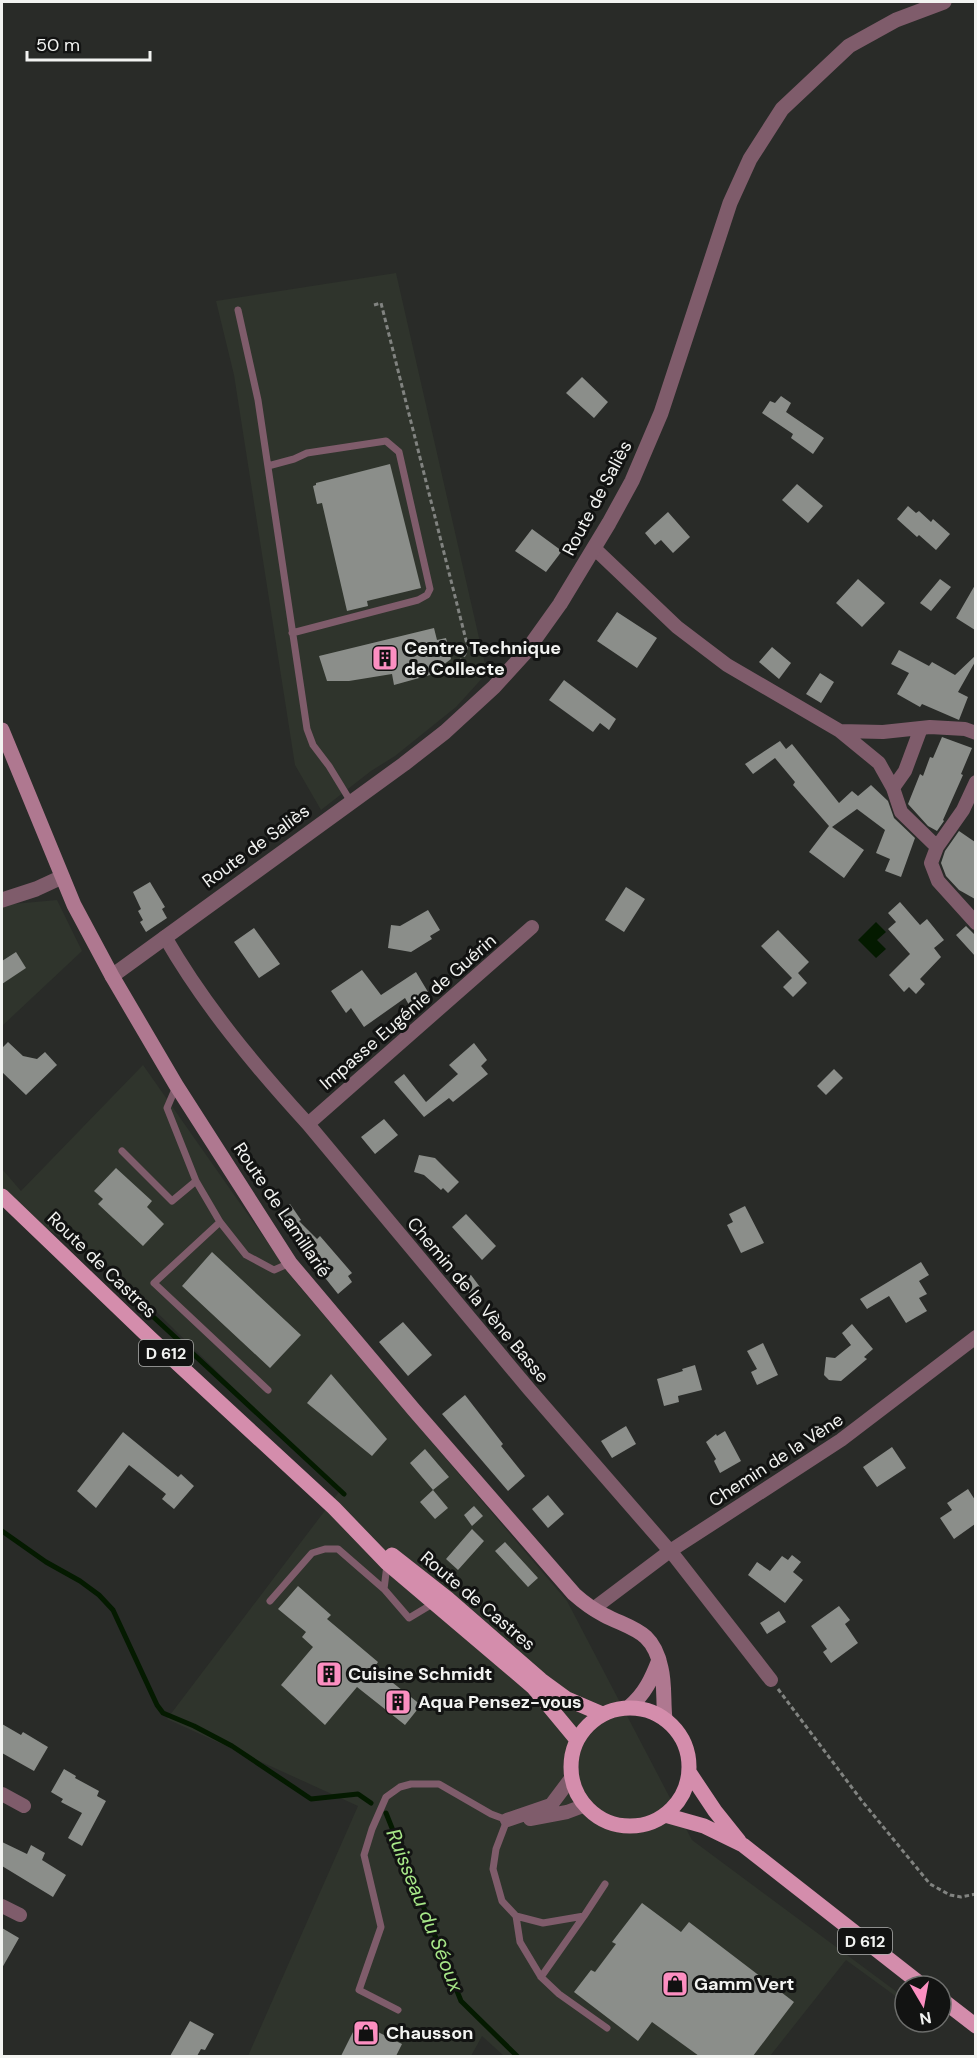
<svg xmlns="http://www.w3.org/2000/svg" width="977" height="2058" font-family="'DM Sans',sans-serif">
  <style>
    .built { fill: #2f342c }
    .water { fill: #041a00 }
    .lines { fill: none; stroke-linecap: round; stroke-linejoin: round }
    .stream { stroke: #041a00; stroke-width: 5 }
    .building { fill: #8b8e8a }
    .path { stroke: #818380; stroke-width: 3; stroke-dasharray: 4.5 3; stroke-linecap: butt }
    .service { stroke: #7f5c6b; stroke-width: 7 }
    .minor { stroke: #7f5c6b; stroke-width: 14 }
    .tertiary { stroke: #7f5c6b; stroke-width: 15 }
    .secondary { stroke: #af7890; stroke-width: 15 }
    .primary { stroke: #d48dac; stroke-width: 15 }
    .labels { text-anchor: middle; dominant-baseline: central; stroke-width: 6; stroke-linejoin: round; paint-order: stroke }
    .shield { fill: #121312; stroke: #afb0ae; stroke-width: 1.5 }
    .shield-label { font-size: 16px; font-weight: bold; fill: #f2f3f1 }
    .street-label { font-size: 18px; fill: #f2f3f1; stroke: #121312 }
    .poi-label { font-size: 18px; font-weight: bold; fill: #f2f3f1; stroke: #121312; text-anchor: start }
    .water-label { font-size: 20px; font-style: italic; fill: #a7e788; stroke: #121312 }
  </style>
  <rect width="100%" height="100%" fill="#292b28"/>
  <!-- built -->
  <path class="built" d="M396,273L487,673L456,707L395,756L371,771L321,810L295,765L234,375L216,301Z
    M57,900L82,951L2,1026V905Z
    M143,1065L294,1280L567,1601L692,1840L905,1998V2003L846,1960L770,2056H504L482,2036L471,2056H248L358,1806L167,1719L339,1492L107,1263L2,1204V1169L21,1191Z"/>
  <!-- water -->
  <path class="water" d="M876,922L886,932L877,940L886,949L876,958L858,940Z"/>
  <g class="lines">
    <!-- stream -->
    <path class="stream" d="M133,1298L344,1494
      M2,1531L46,1562L80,1581L99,1595L113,1610L157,1705L163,1713L194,1726L232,1746L311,1799L358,1794L371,1803
      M386,1813L461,2001L517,2056"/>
  </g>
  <!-- building -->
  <path class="building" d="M582,377L608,402L594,418L566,393Z
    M781,396L791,403L786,412L824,438L813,454L791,438L793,434L762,413L770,401L775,403Z
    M390,464L421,588L367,601L368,606L347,611L322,503L317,504L313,486L316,485V483Z
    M797,484L823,506L808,523L782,500Z
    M908,506L916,513L919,511L931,522L933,519L950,534L936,550L919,535L917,537L897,519Z
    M668,512L690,537L673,553L661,540L655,545L645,533Z
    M532,529L562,551L546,572L515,551Z
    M858,579L885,603L862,627L836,603Z
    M940,579L951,587L931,611L920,603Z
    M975,585V630L956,618Z
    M617,612L657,638L637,668L597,641Z
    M434,628L437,640L446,638L451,659L430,675L394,685L392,674L349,681H327L319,656Z
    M772,647L791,663L779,679L759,662Z
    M899,650L929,666L932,662L955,675L975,656V662L958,692L968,697L959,720L922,704L920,707L897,694L909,673L891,664Z
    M820,673L834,682L821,703L806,694Z
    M564,680L616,719L609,730L600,723L593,732L549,700Z
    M942,737L972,748L961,774L963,775L943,820L944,821L937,831L928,826L908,804L920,774L923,776L930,757L933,758Z
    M780,741L786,749L792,744L839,803L852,791L858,796L871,785L888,801L894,818L915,838L901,877L885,871L890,859L876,853L885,830L857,809L832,827L864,850L844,878L809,852L829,826L793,785L795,782L775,758L753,774L745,764Z
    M959,831L975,842V899L959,890L946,876L941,863L945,851Z
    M150,882L165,907L162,909L167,918L146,932L140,922L143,920L138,911L141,909L133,892Z
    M626,887L645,899L624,932L605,920Z
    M900,902L920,925L927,919L944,940L934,948L941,957L920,979L925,984L916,994L909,987L904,992L889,975L910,954L888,929L896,922L888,913Z
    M428,910L440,930L430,936L432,939L411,952L388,948L391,925L400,926Z
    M966,926L975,935V956L956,935Z
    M254,928L280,964L259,978L234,942Z
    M778,930L809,962L798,973L807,983L793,997L783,987L792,978L761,946Z
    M16,952L26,968L2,984V961Z
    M362,970L381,995L416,972L428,992L409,1005L405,998L364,1027L351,1008L346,1013L331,991Z
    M8,1042L23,1056L37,1059L45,1052L57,1065L26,1095L2,1072V1048Z
    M474,1043L487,1060L481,1066L488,1074L453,1102L449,1098L424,1117L394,1082L404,1074L426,1102L458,1074L449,1065Z
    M834,1069L843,1078L826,1095L817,1086Z
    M384,1119L398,1135L375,1154L361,1137Z
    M419,1155L435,1158L459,1182L448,1193L443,1188L441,1190L424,1175L414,1172Z
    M116,1168L152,1201L147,1207L164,1224L143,1246L98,1204L103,1199L94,1191Z
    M290,1204L301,1220L299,1221L317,1239L320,1236L352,1273L348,1276L352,1282L338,1294L302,1249L307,1245L293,1226L288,1229L277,1213Z
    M745,1206L764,1243L741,1253L727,1225L733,1222L729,1214Z
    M466,1214L496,1246L482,1260L452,1227Z
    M212,1252L301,1335L270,1368L182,1286Z
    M921,1262L929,1275L919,1281L927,1294L919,1298L927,1311L906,1323L889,1296L867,1309L860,1299Z
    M471,1275L480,1287L470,1294L461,1281Z
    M403,1322L432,1355L408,1376L379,1342Z
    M852,1324L873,1349L864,1357L867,1359L841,1381L829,1380L824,1375L826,1357L835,1358L851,1345L842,1333Z
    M763,1343L778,1375L757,1385L751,1372L757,1369L747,1351Z
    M695,1365L702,1390L678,1396L679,1402L664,1406L657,1379L683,1371L682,1369Z
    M331,1374L387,1439L372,1456L307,1403Z
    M465,1395L503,1444L501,1446L525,1476L508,1491L442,1414Z
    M626,1426L636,1444L612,1458L601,1441Z
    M725,1431L741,1461L720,1473L714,1461L716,1459L706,1442L716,1434L717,1436Z
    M123,1432L178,1477L181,1474L194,1486L174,1509L162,1499L166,1494L129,1465L96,1508L77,1491Z
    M892,1447L906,1468L877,1487L863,1467Z
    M425,1449L449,1477L433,1490L410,1463Z
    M968,1489L975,1500V1524L954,1539L940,1518L952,1510L947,1503Z
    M433,1490L448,1508L435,1519L420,1502Z
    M548,1495L564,1514L548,1528L532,1509Z
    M474,1506L483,1516L472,1526L464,1515Z
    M472,1529L484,1541L458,1570L446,1559Z
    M505,1542L538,1578L528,1587L495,1551Z
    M792,1555L801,1562L793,1572L803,1580L785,1603L748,1575L757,1562L770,1571L782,1556L788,1560Z
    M298,1586L331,1615L327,1619L378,1662L374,1668L421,1705L405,1725L357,1687L325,1725L281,1685L313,1647L302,1637L306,1632L278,1609Z
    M839,1606L850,1620L845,1624L858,1643L831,1663L823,1652L827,1649L811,1626Z
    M779,1611L786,1622L767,1634L760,1623Z
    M2,1724L21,1735L23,1732L48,1747L34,1771L2,1753Z
    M64,1769L76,1776L75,1778L99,1791L97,1796L106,1801L82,1846L68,1838L82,1813L61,1802L63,1799L51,1792Z
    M2,1842L27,1854L31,1845L45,1853L42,1860L66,1875L53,1897L2,1866Z
    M642,1903L681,1932L689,1922L794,2002L753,2056H699L652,2022L638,2041L574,1992L591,1970L595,1972L616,1944L612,1942Z
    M2,1928L19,1938L2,1968Z
    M190,2021L214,2034L205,2050L201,2049L197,2056H170Z
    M358,2022L402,2044L396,2056H341Z"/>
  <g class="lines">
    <!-- path -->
    <path class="path" d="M374,305L381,303L467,644L465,654L458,665
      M778,1689L862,1801L930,1884L950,1895L961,1897L976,1894"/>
    <!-- service -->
    <path class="service" d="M238,310L258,400L307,729L313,745L329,766L351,802
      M268,466L294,459L307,453L386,441L399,452L430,589L427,595L418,600L292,633
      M176,1087L167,1108L196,1181L220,1222L246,1255L274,1270L290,1263
      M122,1151L172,1201L196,1181
      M220,1222L154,1283L268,1390
      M387,1565L384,1589L409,1618L434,1603
      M270,1601L312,1553L325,1549H338L384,1589
      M516,1916L520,1942L541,1977L559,1994L607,2028
      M541,1977L584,1916
      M398,2010L359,1990L381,1927L364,1855L372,1829L386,1797L400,1787L411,1784H439L491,1814L507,1820L496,1849L493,1869L502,1901L516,1916L543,1923L584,1916L605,1884"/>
    <!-- minor -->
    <path class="minor" d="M594,548L677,627L727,665L840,731L883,732L930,727L965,729L976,733
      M840,731L879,763L893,788L901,812L937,847
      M976,782L963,810L937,847L931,863L938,881L976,923
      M893,788L905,771L921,728
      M165,937C204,1005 255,1066 308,1124L529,1389L676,1558L771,1680
      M308,1124L532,927
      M593,1609L670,1551L841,1440L976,1337
      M2,1794L24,1806
      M530,1819L567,1812L583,1806
      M507,1820L551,1805L572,1777
      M2,1906L20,1915"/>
    <!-- tertiary -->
    <path class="tertiary" d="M2,900L36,889L62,877
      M112,976L404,764L445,732L494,687L525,653L560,604L609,523L632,481L661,413L730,203L750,159L782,109L849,46L896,20L944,2"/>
    <!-- secondary -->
    <path class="secondary" d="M2,730L74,905L112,976L176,1085L290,1263L414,1410L574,1594C583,1602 592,1609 604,1615C633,1630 653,1630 661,1668C665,1684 663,1702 665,1719
      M629,1707C645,1694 652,1678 659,1660"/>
    <!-- primary -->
    <path class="primary" d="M2,1196L150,1338L334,1508L387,1563L533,1687L577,1740
      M392,1555L448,1599L541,1680L567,1699L602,1714
      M571 1767a59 59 0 1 1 118 0a59 59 0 1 1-118 0Z
      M689,1772L715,1811L739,1841
      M665,1815L704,1826L743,1845L923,1986
      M941,1999L976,2026"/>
  </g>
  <!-- icons -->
  <defs>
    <symbol id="building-square" viewBox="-11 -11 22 22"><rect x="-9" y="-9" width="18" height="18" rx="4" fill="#fc8fc1" stroke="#121312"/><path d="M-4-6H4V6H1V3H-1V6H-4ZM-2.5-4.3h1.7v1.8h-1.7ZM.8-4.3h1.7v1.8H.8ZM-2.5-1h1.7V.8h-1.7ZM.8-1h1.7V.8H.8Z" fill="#111"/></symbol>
    <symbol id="shop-square" viewBox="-11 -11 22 22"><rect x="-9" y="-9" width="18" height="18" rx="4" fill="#fc8fc1" stroke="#121312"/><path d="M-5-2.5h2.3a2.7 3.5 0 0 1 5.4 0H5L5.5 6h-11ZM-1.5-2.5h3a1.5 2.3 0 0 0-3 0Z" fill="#111"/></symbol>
  </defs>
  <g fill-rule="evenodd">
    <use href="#building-square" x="370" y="643" width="30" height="30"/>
    <use href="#building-square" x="314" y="1659" width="30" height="30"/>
    <use href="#building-square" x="383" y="1687" width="30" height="30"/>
    <use href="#shop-square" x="660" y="1969" width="30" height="30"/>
    <use href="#shop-square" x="351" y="2018" width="30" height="30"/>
  </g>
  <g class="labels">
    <!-- shield labels -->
    <g class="shield">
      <rect x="139" y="1340" width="54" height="26" rx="4.5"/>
      <rect x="838" y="1928" width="54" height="26" rx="4.5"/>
    </g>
    <g class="shield-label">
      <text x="166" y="1353">D 612</text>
      <text x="865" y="1941">D 612</text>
    </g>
    <!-- street labels -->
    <g class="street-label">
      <text transform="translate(597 498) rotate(-62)">Route de Saliès</text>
      <text transform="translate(256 846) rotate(-36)">Route de Saliès</text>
      <text transform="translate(408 1012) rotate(-41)">Impasse Eugénie de Guérin</text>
      <text transform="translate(282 1210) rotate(56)">Route de Lamillarié</text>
      <text transform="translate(102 1265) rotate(44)">Route de Castres</text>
      <text transform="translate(478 1300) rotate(50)">Chemin de la Vène Basse</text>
      <text transform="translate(776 1460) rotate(-33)">Chemin de la Vène</text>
      <text transform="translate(478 1601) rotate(40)">Route de Castres</text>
    </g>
    <!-- poi labels -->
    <g class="poi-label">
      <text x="404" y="648">Centre Technique<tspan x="404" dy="21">de Collecte</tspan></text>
      <text x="348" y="1674">Cuisine Schmidt</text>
      <text x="418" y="1702">Aqua Pensez-vous</text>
      <text x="694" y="1984">Gamm Vert</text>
      <text x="386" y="2033">Chausson</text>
    </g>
    <!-- water labels -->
    <g class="water-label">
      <text transform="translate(425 1910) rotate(68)">Ruisseau du Séoux</text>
    </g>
  </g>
  <!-- border -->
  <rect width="977" height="2058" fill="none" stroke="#f2f3f1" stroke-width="6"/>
  <!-- north arrow -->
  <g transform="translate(923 2004) rotate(170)"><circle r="28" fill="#121312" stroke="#6c6d6b" stroke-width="1.5"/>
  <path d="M0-4.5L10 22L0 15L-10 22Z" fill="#fc8fc1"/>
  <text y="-9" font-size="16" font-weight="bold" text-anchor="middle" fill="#f2f3f1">N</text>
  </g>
  <!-- scale -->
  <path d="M27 51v9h123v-9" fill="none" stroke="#f2f3f1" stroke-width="3"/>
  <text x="36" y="51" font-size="18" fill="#f2f3f1" stroke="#121312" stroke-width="4.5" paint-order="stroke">50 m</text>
</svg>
